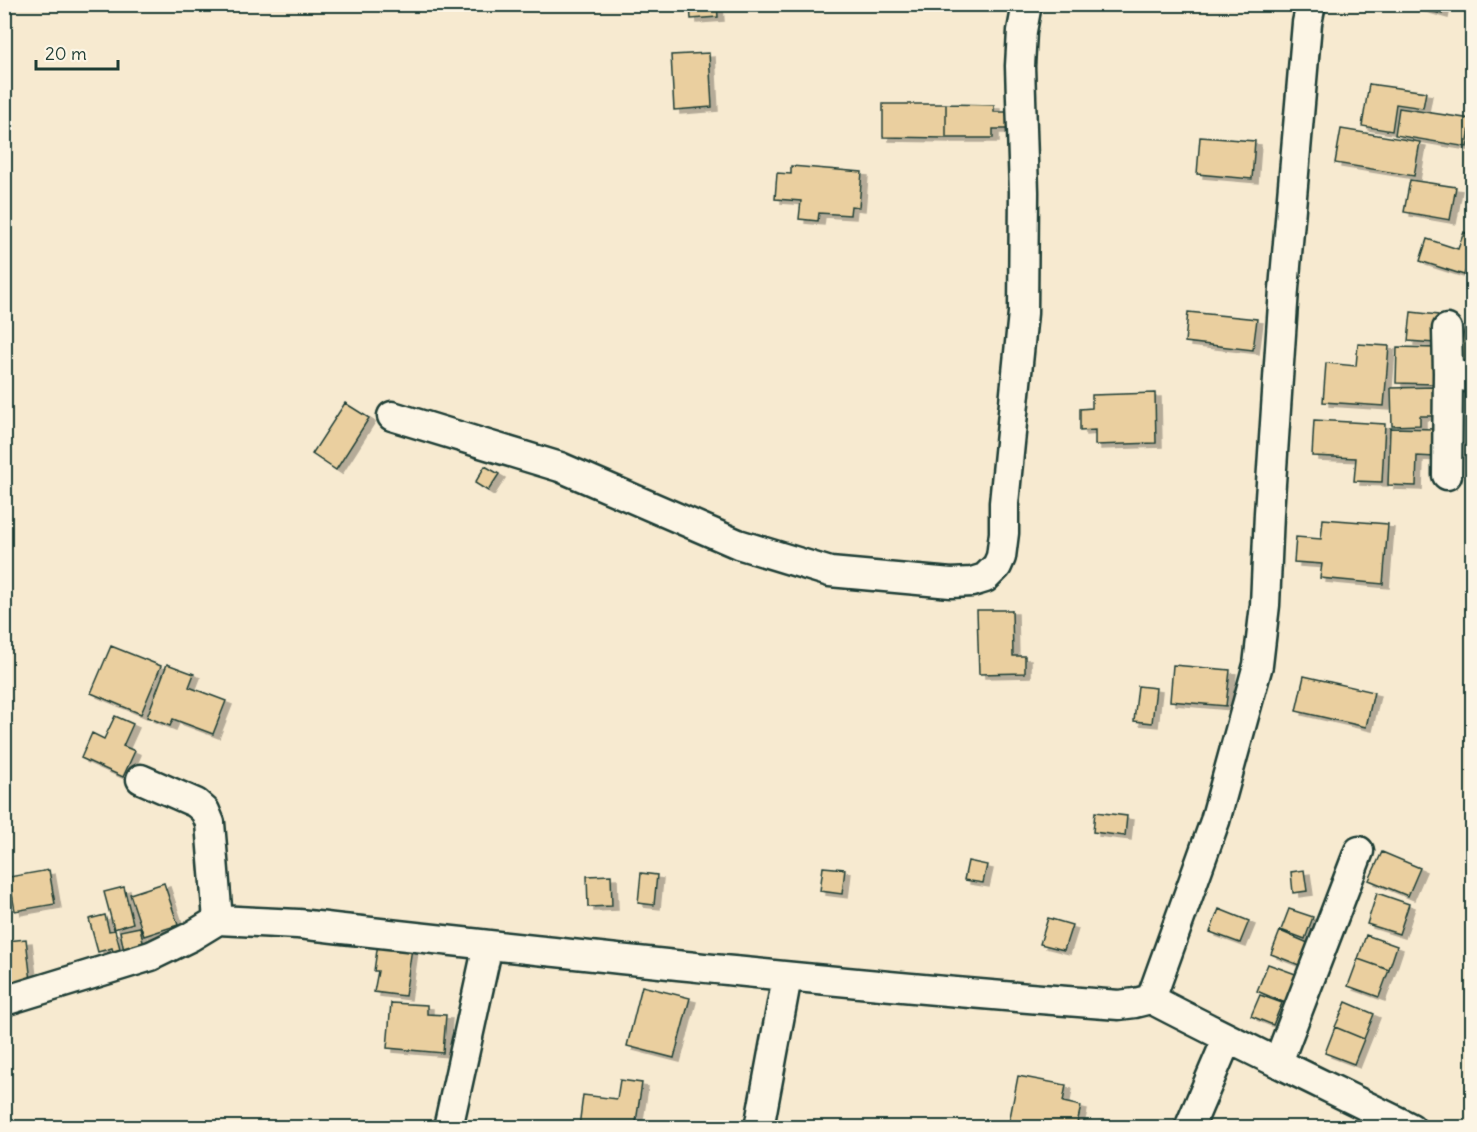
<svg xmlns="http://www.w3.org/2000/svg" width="1477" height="1132" font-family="Delius,sans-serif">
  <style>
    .building { fill: #eacf9f; stroke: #1f3d34; stroke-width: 1.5; filter: url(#shadow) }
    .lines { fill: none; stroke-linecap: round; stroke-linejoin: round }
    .minor-casing { stroke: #1f3d34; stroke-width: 33 }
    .minor { stroke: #fcf5e5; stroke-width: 28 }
  </style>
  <defs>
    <filter id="shadow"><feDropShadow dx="6" dy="4" stdDeviation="0" flood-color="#0004"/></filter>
  </defs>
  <rect width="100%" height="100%" fill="#f7ead0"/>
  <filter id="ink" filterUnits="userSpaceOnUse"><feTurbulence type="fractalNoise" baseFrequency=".0167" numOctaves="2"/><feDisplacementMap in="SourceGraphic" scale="12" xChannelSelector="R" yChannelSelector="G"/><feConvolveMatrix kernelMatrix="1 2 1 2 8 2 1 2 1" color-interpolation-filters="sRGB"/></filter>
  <g filter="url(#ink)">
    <!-- building -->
    <path class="building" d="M690,4H717L718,17L691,19Z
      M1406,4H1444L1442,14Z
      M709,53L712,107L674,110L671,55Z
      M1369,84L1426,92L1423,108L1396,104L1392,131L1362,126Z
      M883,104H946V138L883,137Z
      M946,104L994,105V112H1015L1014,129H993V138H946Z
      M1399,108L1471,119L1467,147L1395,135Z
      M1341,129L1420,142L1414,176L1335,163Z
      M1200,137L1255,141L1252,179L1197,174Z
      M791,166L862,172L859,207L851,206L850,215L819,213L818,221L799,219L801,201L775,199L777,173L791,174Z
      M1410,180L1456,187L1450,220L1404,212Z
      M1464,232L1472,235V264L1469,262L1464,275L1420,261L1427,239L1458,249Z
      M1470,306L1472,307V363L1458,360Z
      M1188,312L1257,319L1253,350L1185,342Z
      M1411,312L1438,315L1435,343L1408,341Z
      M1358,344L1389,346L1384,406L1323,402L1326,363L1356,366Z
      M1397,347L1437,348L1435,384L1396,383Z
      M1435,387L1436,416H1420V425L1392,426L1391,388Z
      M1155,393L1156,443L1095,445V430L1080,431V409L1092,408V395Z
      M345,403L369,418L336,470L312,454Z
      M1314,420L1385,424L1382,482L1354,481L1356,458L1312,456Z
      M1390,428L1436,429L1435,457L1417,456L1416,486L1388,485Z
      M485,466L499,474L488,491L475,483Z
      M1323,519L1388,524L1383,584L1320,578L1322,564L1294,562L1296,537L1321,539Z
      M977,610H1012L1013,656H1025V673L979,674Z
      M111,646L161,666L141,714L91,693Z
      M167,664L194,674L189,687L226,701L213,734L173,719L170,726L147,717Z
      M1173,665L1230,670L1226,706L1170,701Z
      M1304,676L1374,692L1366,727L1296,711Z
      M1138,686L1156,688L1152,723L1134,721Z
      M115,716L133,724L123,746L135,751L123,777L81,758L92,733L104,739Z
      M1095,812L1127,816L1125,836L1093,832Z
      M1382,852L1420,868L1408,896L1369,880Z
      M968,861L987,865L983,883L964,880Z
      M823,867L845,869L842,894L820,891Z
      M49,870L55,904L15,911L9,877Z
      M1304,870L1307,891L1293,893L1291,872Z
      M641,873L657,875L654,905L638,903Z
      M611,875L612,906L588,907L587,876Z
      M164,883L178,925L144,936L130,894Z
      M124,887L133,923L114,929L104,892Z
      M1377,893L1409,904L1399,934L1367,924Z
      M1219,909L1249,921L1240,943L1210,932Z
      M1289,909L1313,917L1305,939L1281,930Z
      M105,915L109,931L115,930L121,952L114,954L112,948L98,952L89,919Z
      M1048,918L1072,925L1064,950L1040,944Z
      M140,927L145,952L125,956L120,931Z
      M1280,931L1308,943L1299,965L1271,954Z
      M1366,935L1397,946L1389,970L1358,959Z
      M26,939L31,981L4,983V949L7,948V941Z
      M378,943L412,948L405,996L374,992L378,971H374Z
      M1358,959L1389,970L1379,997L1348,986Z
      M1268,964L1301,976L1290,1005L1257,991Z
      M642,986L690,998L674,1058L627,1046Z
      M1260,995L1282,1003L1273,1025L1251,1016Z
      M1346,1002L1374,1014L1364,1039L1335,1027Z
      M391,1003L427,1005V1014L446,1015L443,1053L387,1048Z
      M1335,1027L1364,1039L1354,1064L1325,1053Z
      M1018,1076L1066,1085L1063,1102L1081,1106L1076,1128H1008Z
      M620,1080L642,1083L635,1128L579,1127L583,1095L617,1099Z"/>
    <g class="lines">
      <defs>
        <path id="minor" d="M1447,329L1448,373L1447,475
          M1448,373L1472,378
          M392,416L560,467L738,544L830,572L951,583L972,582L985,578L997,566L1001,557L1004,533V503L1023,313L1024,192L1020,66L1022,31L1027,4
          M141,779L196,803L205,811L210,823L218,920
          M1151,999C1237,1044 1324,1085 1411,1128
          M4,1001L151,956L190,937L218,920L298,924C571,954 845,985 1119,1005L1135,1003L1151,999L1215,821L1258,665L1265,605L1269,513L1284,289L1307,23L1311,4
          M1278,1062L1359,851
          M448,1128L488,945
          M759,1128L787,977
          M1189,1128L1227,1039"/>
      </defs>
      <!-- minor casing -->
      <use href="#minor" class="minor-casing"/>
      <!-- minor -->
      <use href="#minor" class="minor"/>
    </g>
  </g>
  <!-- margin -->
  <rect width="1477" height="1132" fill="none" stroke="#fcf5e5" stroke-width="24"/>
  <rect x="12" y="12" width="1453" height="1108" fill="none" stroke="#1f3d34" stroke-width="2" filter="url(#ink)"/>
  <!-- scale -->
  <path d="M36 60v9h82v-9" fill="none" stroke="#1f3d34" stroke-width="3"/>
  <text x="45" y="60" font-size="18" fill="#1f3d34" stroke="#fcf5e5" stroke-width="4.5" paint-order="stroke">20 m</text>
</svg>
